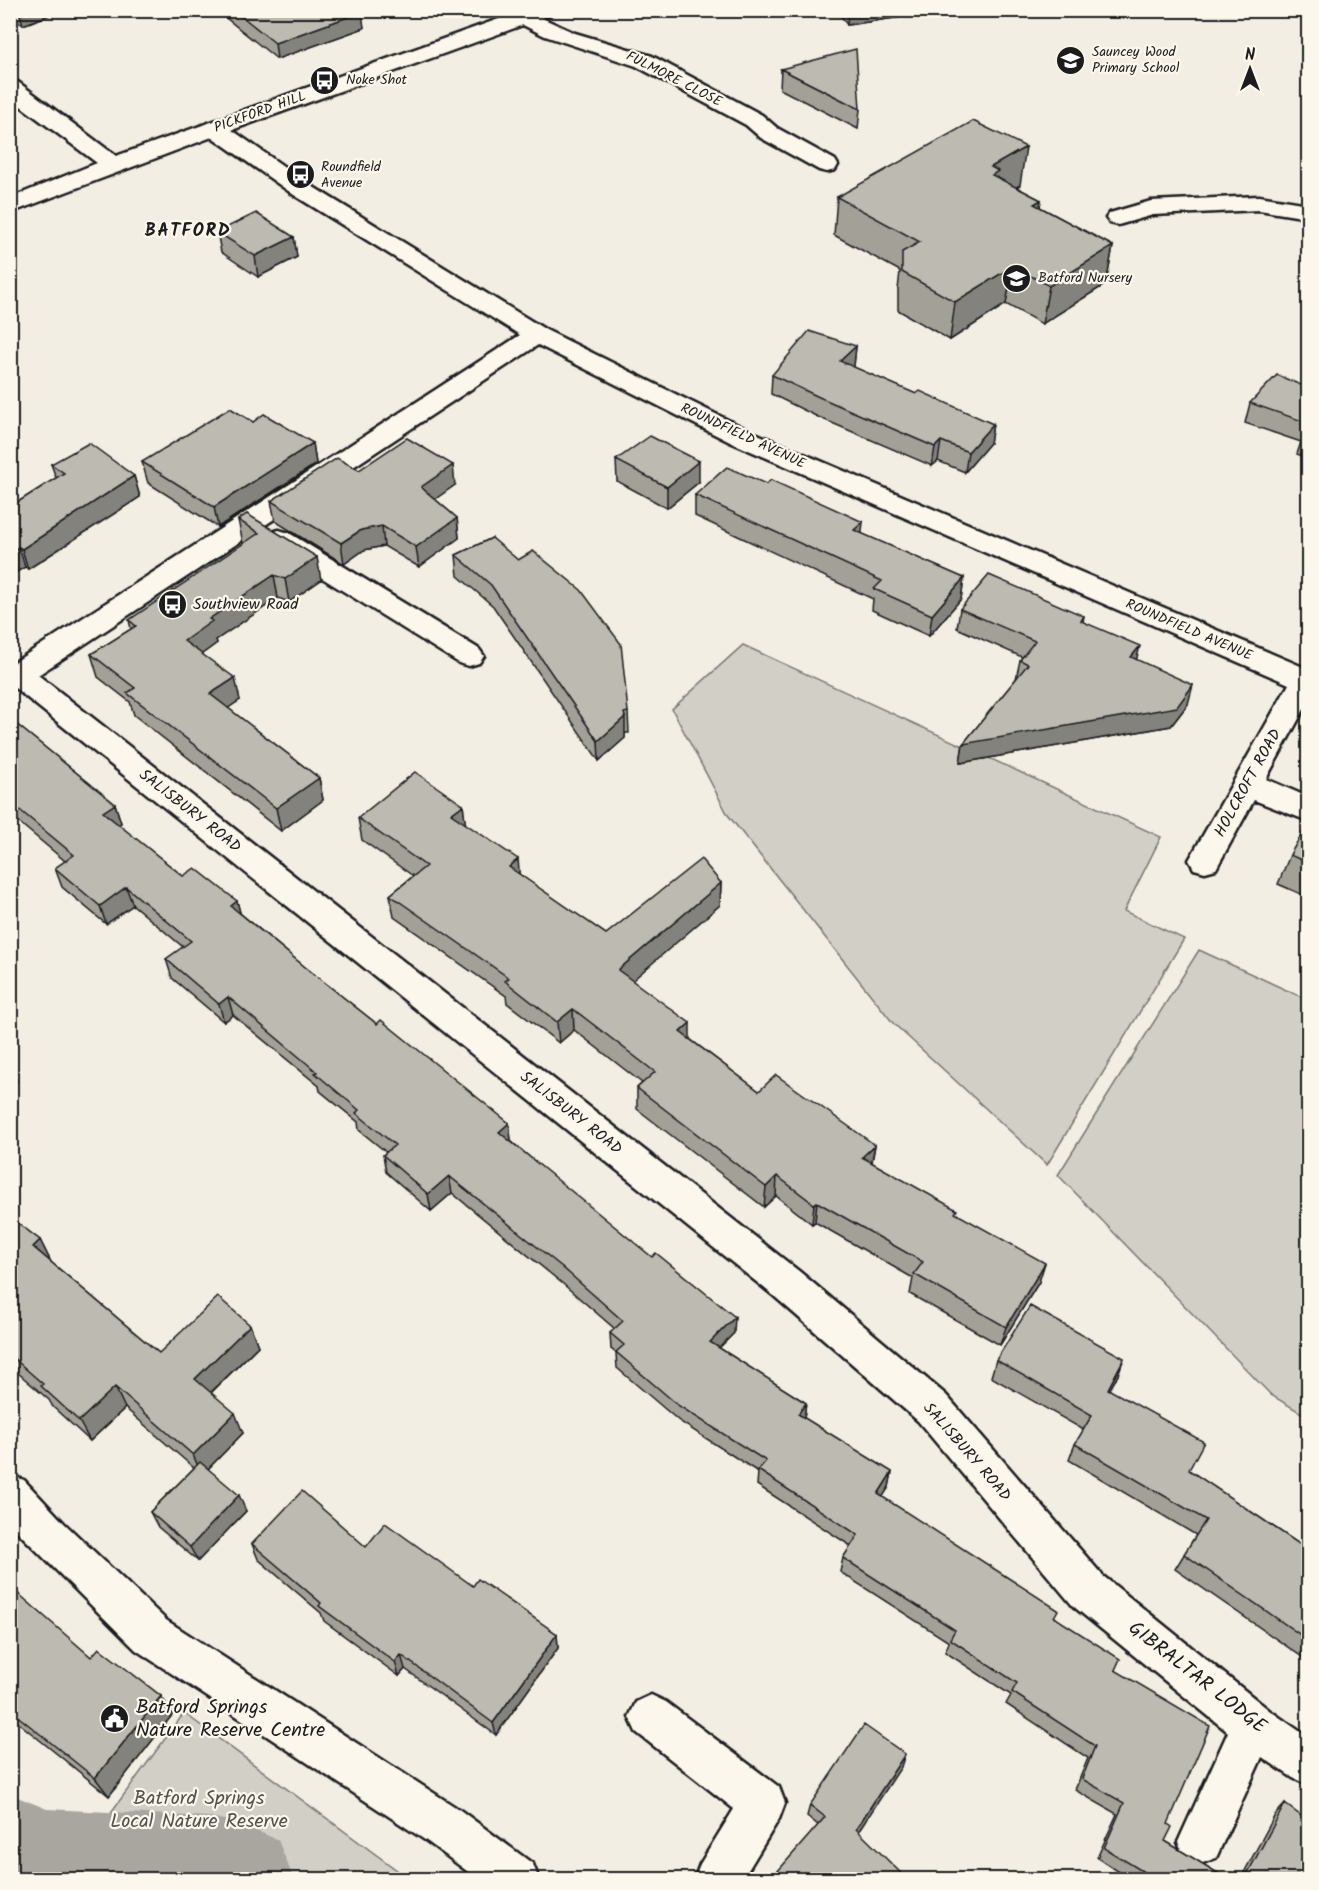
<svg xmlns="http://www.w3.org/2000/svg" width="1319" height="1890" font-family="Kalam,sans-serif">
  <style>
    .green { fill: #d2cfc6; stroke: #777671; stroke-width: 1.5 }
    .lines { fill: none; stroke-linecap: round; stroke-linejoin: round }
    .river { fill: #a9a6a0; fill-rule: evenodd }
    .minor-casing { stroke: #1c1c1c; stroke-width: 5 }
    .major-casing { stroke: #1c1c1c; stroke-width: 5 }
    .minor { fill: #fbf7ec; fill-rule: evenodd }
    .major { fill: #fbf7ec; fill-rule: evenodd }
    .wall { fill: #a3a098; stroke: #1c1c1c; stroke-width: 1.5 }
    .shaded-wall { fill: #84827c; stroke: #1c1c1c; stroke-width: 1.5 }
    .building { fill: #bdbab1; stroke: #1c1c1c; stroke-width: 1.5 }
    .labels { text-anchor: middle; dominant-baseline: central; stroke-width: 4.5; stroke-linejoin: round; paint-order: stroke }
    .far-poi-label { font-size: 14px; fill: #1c1c1c; stroke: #fbf7ec; text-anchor: start }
    .far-street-label { font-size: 14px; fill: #1c1c1c; stroke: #fbf7ec }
    .poi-label { font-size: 16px; fill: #1c1c1c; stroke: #fbf7ec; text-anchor: start }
    .street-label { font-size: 16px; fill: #1c1c1c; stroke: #fbf7ec }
    .far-district-label { font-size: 18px; font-weight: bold; letter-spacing: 1.5px; fill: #1c1c1c; stroke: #fbf7ec }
    .near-street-label { font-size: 20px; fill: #1c1c1c; stroke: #fbf7ec }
    .near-poi-label { font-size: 20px; fill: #1c1c1c; stroke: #fbf7ec; text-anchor: start }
    .near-park-label { font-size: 20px; fill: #53524f; stroke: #fbf7ec }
  </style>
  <rect width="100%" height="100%" fill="#f2eee4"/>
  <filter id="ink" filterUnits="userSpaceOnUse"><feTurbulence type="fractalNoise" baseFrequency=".0167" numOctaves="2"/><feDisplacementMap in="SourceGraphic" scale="12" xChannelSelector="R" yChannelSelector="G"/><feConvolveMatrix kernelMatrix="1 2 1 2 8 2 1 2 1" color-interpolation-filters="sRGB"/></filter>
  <g filter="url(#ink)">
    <!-- green -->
    <path class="green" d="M743,645L1161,837L1124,911L1184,939L1047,1165L893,1023L728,815L672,709Z
      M1199,950L1308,1000V1417L1271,1395L1058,1175Z
      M184,1713L409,1879H62Z"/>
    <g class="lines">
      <!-- river -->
      <path class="river" d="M10,1794L47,1809L210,1817L238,1823L278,1840L294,1880H10Z"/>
      <defs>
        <path id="minor" d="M524,10H555L552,14L542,18L575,33L652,56L762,115L777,128L835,160L838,165L835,170L827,172L819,170L761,138L746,125L636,66L545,36L523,25L232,130L310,185L546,330L748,430L1303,667L1308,666V702L1266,779L1308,797V821L1254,800L1216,869L1205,872L1194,869L1189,860L1289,684L730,442L538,345L38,675L800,1272L946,1395L1103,1576L1269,1710L1308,1737V1785L1293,1778L1262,1757L1216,1858L1200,1864L1184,1858L1178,1842L1228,1732L1073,1606L918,1421L774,1296L15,688L10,689V665L520,335L294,195L212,137L10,213V198L97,163L10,98V81L18,82L116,156Z
          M1259,196L1308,204V218L1259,210L1153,215L1118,225L1110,223L1106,218L1110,213L1151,201Z
          M279,530L289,533L479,649L484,656L479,663L469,666L459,663L269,545L265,539L269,533Z
          M651,1695L666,1702L779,1787L785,1803L779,1819L742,1880H694L700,1864L734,1809L636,1732L629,1717L636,1702Z"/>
        <path id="major" d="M10,1475L24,1480L64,1523L166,1620L460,1810L533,1864L539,1880H479L428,1842L136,1650L10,1524Z"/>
      </defs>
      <!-- minor casing -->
      <use href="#minor" class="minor-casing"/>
      <!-- major casing -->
      <use href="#major" class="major-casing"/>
      <!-- minor -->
      <use href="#minor" class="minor"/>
      <!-- major -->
      <use href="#major" class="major"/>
    </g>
    <!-- wall -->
    <path class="wall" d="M10,10H63L23,25L10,16Z
      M216,10H360L364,28L277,59Z
      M837,10H949L847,25Z
      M781,69L860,109L858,129L780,89Z
      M1020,185L1016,187L1041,200L1040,207L1113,246L1106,284L1042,324L1006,304L950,340L898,310V290L900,271L834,235L837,197Z
      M217,232L294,237L297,257L258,277L221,252Z
      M856,346L854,366L853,367L916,394L993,424L990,443L965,472L938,461L932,466L818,417L771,394L772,375Z
      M1308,388V458L1297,454L1301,442L1245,423L1250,403Z
      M253,422L313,443L316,464L218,527L148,483L142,462Z
      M616,460L699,482L667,508L617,481Z
      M51,464L134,476L140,497L28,569L25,567L10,576V507L56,478Z
      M359,470L455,485L435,499L457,518L459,538L419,567L384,546L364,550L344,564L275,521L271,501Z
      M695,495L862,534L964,578L961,599L929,636L872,610L873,599L695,516Z
      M247,514L321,580L289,602L278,598L216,640L217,643L202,654L240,700L228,708L319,778L323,800L281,831L134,715L130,702L98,677L91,654L131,629L129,620L244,544L243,543L238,520Z
      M492,538L628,712L629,733H625V738L599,761L493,606L458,576L456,555Z
      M960,609L1084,616L1083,622L1136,659L1188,704L1171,726L960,763L963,744L1016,679L1020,660L1022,657L957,628Z
      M10,719L115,804L121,823L118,825L183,876L237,901L240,913L305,967L377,1024L509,1123L511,1141L734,1333L719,1348L806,1403L804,1418L892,1472L889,1487L882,1497L1055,1617L1115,1670L1168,1824L1165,1841L1229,1880H1132L1097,1858L1117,1814L1075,1790L1088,1758L1006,1704L1011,1695L945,1652L949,1642L840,1572L843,1558L851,1546L757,1485L758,1472L679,1421L617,1368L616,1353L611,1349L610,1333L615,1329L563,1284L452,1193L431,1211L386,1172L383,1155L386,1152L359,1130L358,1122L320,1091L319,1086L233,1015L224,1022L172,978L166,959L183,947L133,905L106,924L62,887L55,868L65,861L10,815Z
      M463,805L465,824L520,875L606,934L721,883L720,905L632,980L690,1039L759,1091L875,1145L872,1163L956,1214L1039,1282L1000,1345L910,1294L913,1278L815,1222L812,1224L776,1196L764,1207L637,1109V1088L642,1083L574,1030L559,1043L507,1003L506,996L394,917L390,895L413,876L362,840L358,818Z
      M1308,823V897L1278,884L1290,855Z
      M10,1217L40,1240L51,1262L159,1353L250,1325L258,1346L211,1393L243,1433L208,1469L246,1511L198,1561L158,1527L150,1512L194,1468L125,1408L90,1441L53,1407L49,1400L10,1366Z
      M996,1360L1118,1375L1109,1390L1189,1470L1308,1550V1661L1175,1569L1196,1535L1069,1460L1075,1444L1084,1430L991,1377Z
      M252,1544L366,1547L473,1586L557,1634L558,1648L496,1735L405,1669L399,1676L324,1621L321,1613L258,1559Z
      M10,1590L91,1657L173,1714L109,1796L10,1716Z
      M901,1767L818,1825L807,1816L810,1805Z
      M1285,1804L1308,1880H1240L1275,1815Z"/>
    <!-- shaded-wall -->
    <path class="shaded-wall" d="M19,10H63L23,25Z
      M848,10H949L847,25Z
      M362,12L364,28L277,59L275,43Z
      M1026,147L1020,185L994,200L991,167Z
      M1041,200L1035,238L1034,204Z
      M294,237L297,257L258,277L255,256Z
      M1113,246L1106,284L1042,324L1049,286Z
      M1013,266L1006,304L950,340L955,302Z
      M856,346L854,366L838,381L840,361Z
      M993,424L990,443L965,472L968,452Z
      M941,441L938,461L932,466L935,447Z
      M313,443L316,464L218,527L214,507Z
      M699,461V482L667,508V487Z
      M453,465L455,485L423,508L421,487Z
      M134,476L140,497L28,569L22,549Z
      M457,518L459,538L419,567L416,547Z
      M863,522L861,542L854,530Z
      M382,526L384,546L364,550L344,564L341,543L361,530Z
      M19,547L25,567L10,576V552Z
      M317,557L321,580L289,602L285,579Z
      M274,575L278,598L216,640L217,643L190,663L184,641L209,619Z
      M964,578L961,599L929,636L932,615Z
      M1140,646L1135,665L1131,657Z
      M235,678L240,700L215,717L210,694Z
      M1193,685L1188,704L1171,726L960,763L963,744Z
      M625,717V738L599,761L598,741Z
      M319,778L323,800L281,831L276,808Z
      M115,804L121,823L109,831L103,812Z
      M463,805L466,827L451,814Z
      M518,859L520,881L509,867Z
      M721,883L720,905L619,992L618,970Z
      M126,887L133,905L106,924L100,906Z
      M237,901L242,920L231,906Z
      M228,997L233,1015L224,1022L219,1004Z
      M573,1009L574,1030L559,1043L557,1022Z
      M690,1023V1044L680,1032Z
      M10,1068L17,1081L10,1086Z
      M509,1123L511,1140L501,1149L499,1132Z
      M875,1145L871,1165L862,1157Z
      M449,1176L452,1193L431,1211L428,1194Z
      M777,1176L776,1196L764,1207L766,1187Z
      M817,1202L815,1222L812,1224L814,1204Z
      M40,1240L51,1262L33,1247Z
      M1045,1263L1039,1282L1000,1345L1006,1327Z
      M735,1317L734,1333L709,1358L710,1342Z
      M250,1325L258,1346L203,1400L195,1379Z
      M1124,1358L1118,1375L1101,1405L1108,1389Z
      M115,1387L125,1408L90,1441L79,1421Z
      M806,1403L804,1418L798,1414Z
      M235,1413L243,1433L202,1475L193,1455Z
      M892,1472L889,1487L875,1509L878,1494Z
      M239,1495L246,1511L198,1561L190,1547Z
      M557,1634L558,1648L496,1735L493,1723Z
      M401,1655L405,1669L399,1676L395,1662Z
      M161,1696L173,1714L109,1796L95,1778Z
      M905,1754L901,1767L853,1840L856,1829Z"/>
    <!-- building -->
    <path class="building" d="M234,10H360L362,12L275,43Z
      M856,49L860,109L781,69Z
      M973,121L1026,147L991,167L998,171L992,175L1041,200L1034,204L1113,246L1049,286L1013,266L955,302L902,272V252L920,242L837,197Z
      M256,213L294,237L255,256L217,232Z
      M809,331L856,346L840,361L916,394L920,391L993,424L968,452L941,441L935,447L819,397L772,375Z
      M1277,375L1308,388V423L1250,403Z
      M230,408L253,422L264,414L313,443L214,507L142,462Z
      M1308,426V437L1303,435Z
      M650,436L699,461L667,487L616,460Z
      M407,438L453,465L421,487L457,518L416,547L382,526L361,530L341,543L271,501L337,458L359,470Z
      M89,443L134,476L22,549L19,547L10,552V507L64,473L51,464Z
      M727,467L766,484L771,480L863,522L854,530L964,578L932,615L874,589L882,581L695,495Z
      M247,514L317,557L285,579L274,575L209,619L212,621L184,641L235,678L210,694L319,778L276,808L127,693L135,688L91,654L136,626L129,620L259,533L238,520Z
      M492,538L518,560L533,551L581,590L621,644L628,712L624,713L625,717L598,741L491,585L456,555Z
      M989,575L1084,616L1081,621L1140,646L1131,657L1193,685L1177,707L963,744L1028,664L1020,660L1035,641L960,609Z
      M10,719L115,804L103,812L183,876L195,868L237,901L231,906L305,967L377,1024L381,1020L509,1123L499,1132L652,1257L656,1253L735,1317L710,1342L806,1403L798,1414L892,1472L878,1494L1058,1610L1054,1617L1120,1659L1115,1670L1210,1726L1168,1824L1172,1827L1165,1841L1229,1880H1146L1149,1875L1104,1848L1124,1803L1082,1779L1095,1746L1012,1692L1017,1683L950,1639L955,1630L843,1558L858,1535L758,1470L766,1461L679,1406L616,1352L624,1345L610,1333L623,1321L562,1267L449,1176L428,1194L383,1155L395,1145L356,1113L359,1110L315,1073L317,1072L228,997L219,1004L166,959L191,941L126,887L100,906L55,868L74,855L10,802Z
      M415,772L463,805L451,814L518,859L509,867L606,934L701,859L721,883L618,970L690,1023L680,1032L759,1091L776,1075L875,1145L862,1157L957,1210L955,1213L1045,1263L1006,1327L914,1274L923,1262L817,1202L814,1204L777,1176L766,1187L637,1088L655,1072L573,1009L557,1022L505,981L509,978L390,895L426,866L358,818Z
      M1308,823V863L1290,855Z
      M10,1217L40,1240L33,1247L159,1353L218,1297L250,1325L195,1379L235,1413L193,1455L115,1387L79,1421L41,1386L43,1384L10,1355Z
      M1030,1306L1124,1358L1108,1389L1204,1442L1189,1470L1308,1550V1640L1184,1554L1206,1520L1075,1444L1092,1415L996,1360Z
      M200,1462L239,1495L190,1547L150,1512Z
      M302,1491L366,1547L385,1523L473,1586L478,1579L557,1634L493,1723L401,1655L395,1662L319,1606L321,1603L252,1544Z
      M12,1588L91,1657L99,1648L161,1696L95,1778L10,1710V1590Z
      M864,1725L905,1754L856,1829L908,1880H770L825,1817L810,1805Z
      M1285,1804L1308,1821V1880H1244Z"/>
  </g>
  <!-- icons -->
  <defs>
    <symbol id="school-disc" viewBox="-11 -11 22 22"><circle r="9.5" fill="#1c1c1c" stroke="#fbf7ec"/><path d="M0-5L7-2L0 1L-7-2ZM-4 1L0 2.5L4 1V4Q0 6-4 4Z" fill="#fff"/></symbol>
    <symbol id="bus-disc" viewBox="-11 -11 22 22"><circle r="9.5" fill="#1c1c1c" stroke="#fbf7ec"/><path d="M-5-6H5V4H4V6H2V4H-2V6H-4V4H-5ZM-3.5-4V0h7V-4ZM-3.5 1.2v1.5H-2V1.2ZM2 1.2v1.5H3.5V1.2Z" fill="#fff"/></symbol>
    <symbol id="civic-disc" viewBox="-11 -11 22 22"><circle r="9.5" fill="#1c1c1c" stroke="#fbf7ec"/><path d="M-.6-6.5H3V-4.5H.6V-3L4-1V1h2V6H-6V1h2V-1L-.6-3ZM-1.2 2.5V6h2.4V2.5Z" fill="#fff"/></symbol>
  </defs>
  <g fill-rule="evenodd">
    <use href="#school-disc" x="1054" y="44" width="33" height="33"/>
    <use href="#bus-disc" x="308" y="64" width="33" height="33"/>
    <use href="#bus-disc" x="284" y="158" width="33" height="33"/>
    <use href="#school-disc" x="1000" y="262" width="33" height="33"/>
    <use href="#bus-disc" x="156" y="588" width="33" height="33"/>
    <use href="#civic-disc" x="98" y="1702" width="33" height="33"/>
  </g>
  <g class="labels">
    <!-- far-poi labels -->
    <g class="far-poi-label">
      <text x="1092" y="52">Sauncey Wood<tspan x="1092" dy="16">Primary School</tspan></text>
      <text x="346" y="80">Noke Shot</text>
      <text x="321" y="167">Roundfield<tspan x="321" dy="16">Avenue</tspan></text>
      <text x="1038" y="278">Batford Nursery</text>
    </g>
    <!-- far-street labels -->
    <g class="far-street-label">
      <text transform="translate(674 79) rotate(27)">FULMORE CLOSE</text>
      <text transform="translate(260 112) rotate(-20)">PICKFORD HILL</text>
      <text transform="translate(743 436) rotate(25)">ROUNDFIELD AVENUE</text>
      <text transform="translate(1189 630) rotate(23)">ROUNDFIELD AVENUE</text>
    </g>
    <!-- poi labels -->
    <g class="poi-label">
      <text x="193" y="604">Southview Road</text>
    </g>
    <!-- street labels -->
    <g class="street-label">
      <text transform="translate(1248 783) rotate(-61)">HOLCROFT ROAD</text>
      <text transform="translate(190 811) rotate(38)">SALISBURY ROAD</text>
      <text transform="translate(571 1113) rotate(38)">SALISBURY ROAD</text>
      <text transform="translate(967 1452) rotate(49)">SALISBURY ROAD</text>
    </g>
    <!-- far-district labels -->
    <g class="far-district-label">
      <text x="188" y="231">BATFORD</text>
    </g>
    <!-- near-street labels -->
    <g class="near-street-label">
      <text transform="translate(1197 1678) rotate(38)">GIBRALTAR LODGE</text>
    </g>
    <!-- near-poi labels -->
    <g class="near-poi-label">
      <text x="136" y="1708">Batford Springs<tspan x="136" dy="23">Nature Reserve Centre</tspan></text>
    </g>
    <!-- near-park labels -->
    <g class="near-park-label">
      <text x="199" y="1799">Batford Springs<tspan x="199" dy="23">Local Nature Reserve</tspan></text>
    </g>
  </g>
  <!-- margin -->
  <rect width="1319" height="1890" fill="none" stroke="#fbf7ec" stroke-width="36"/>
  <rect x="18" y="18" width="1283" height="1854" fill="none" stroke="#1c1c1c" stroke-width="2" filter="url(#ink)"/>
  <!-- north arrow -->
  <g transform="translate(1250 69)" stroke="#fbf7ec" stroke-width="4.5" paint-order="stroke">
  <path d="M0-4.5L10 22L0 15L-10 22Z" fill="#1c1c1c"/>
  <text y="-9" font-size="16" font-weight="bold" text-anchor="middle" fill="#1c1c1c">N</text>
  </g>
</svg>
